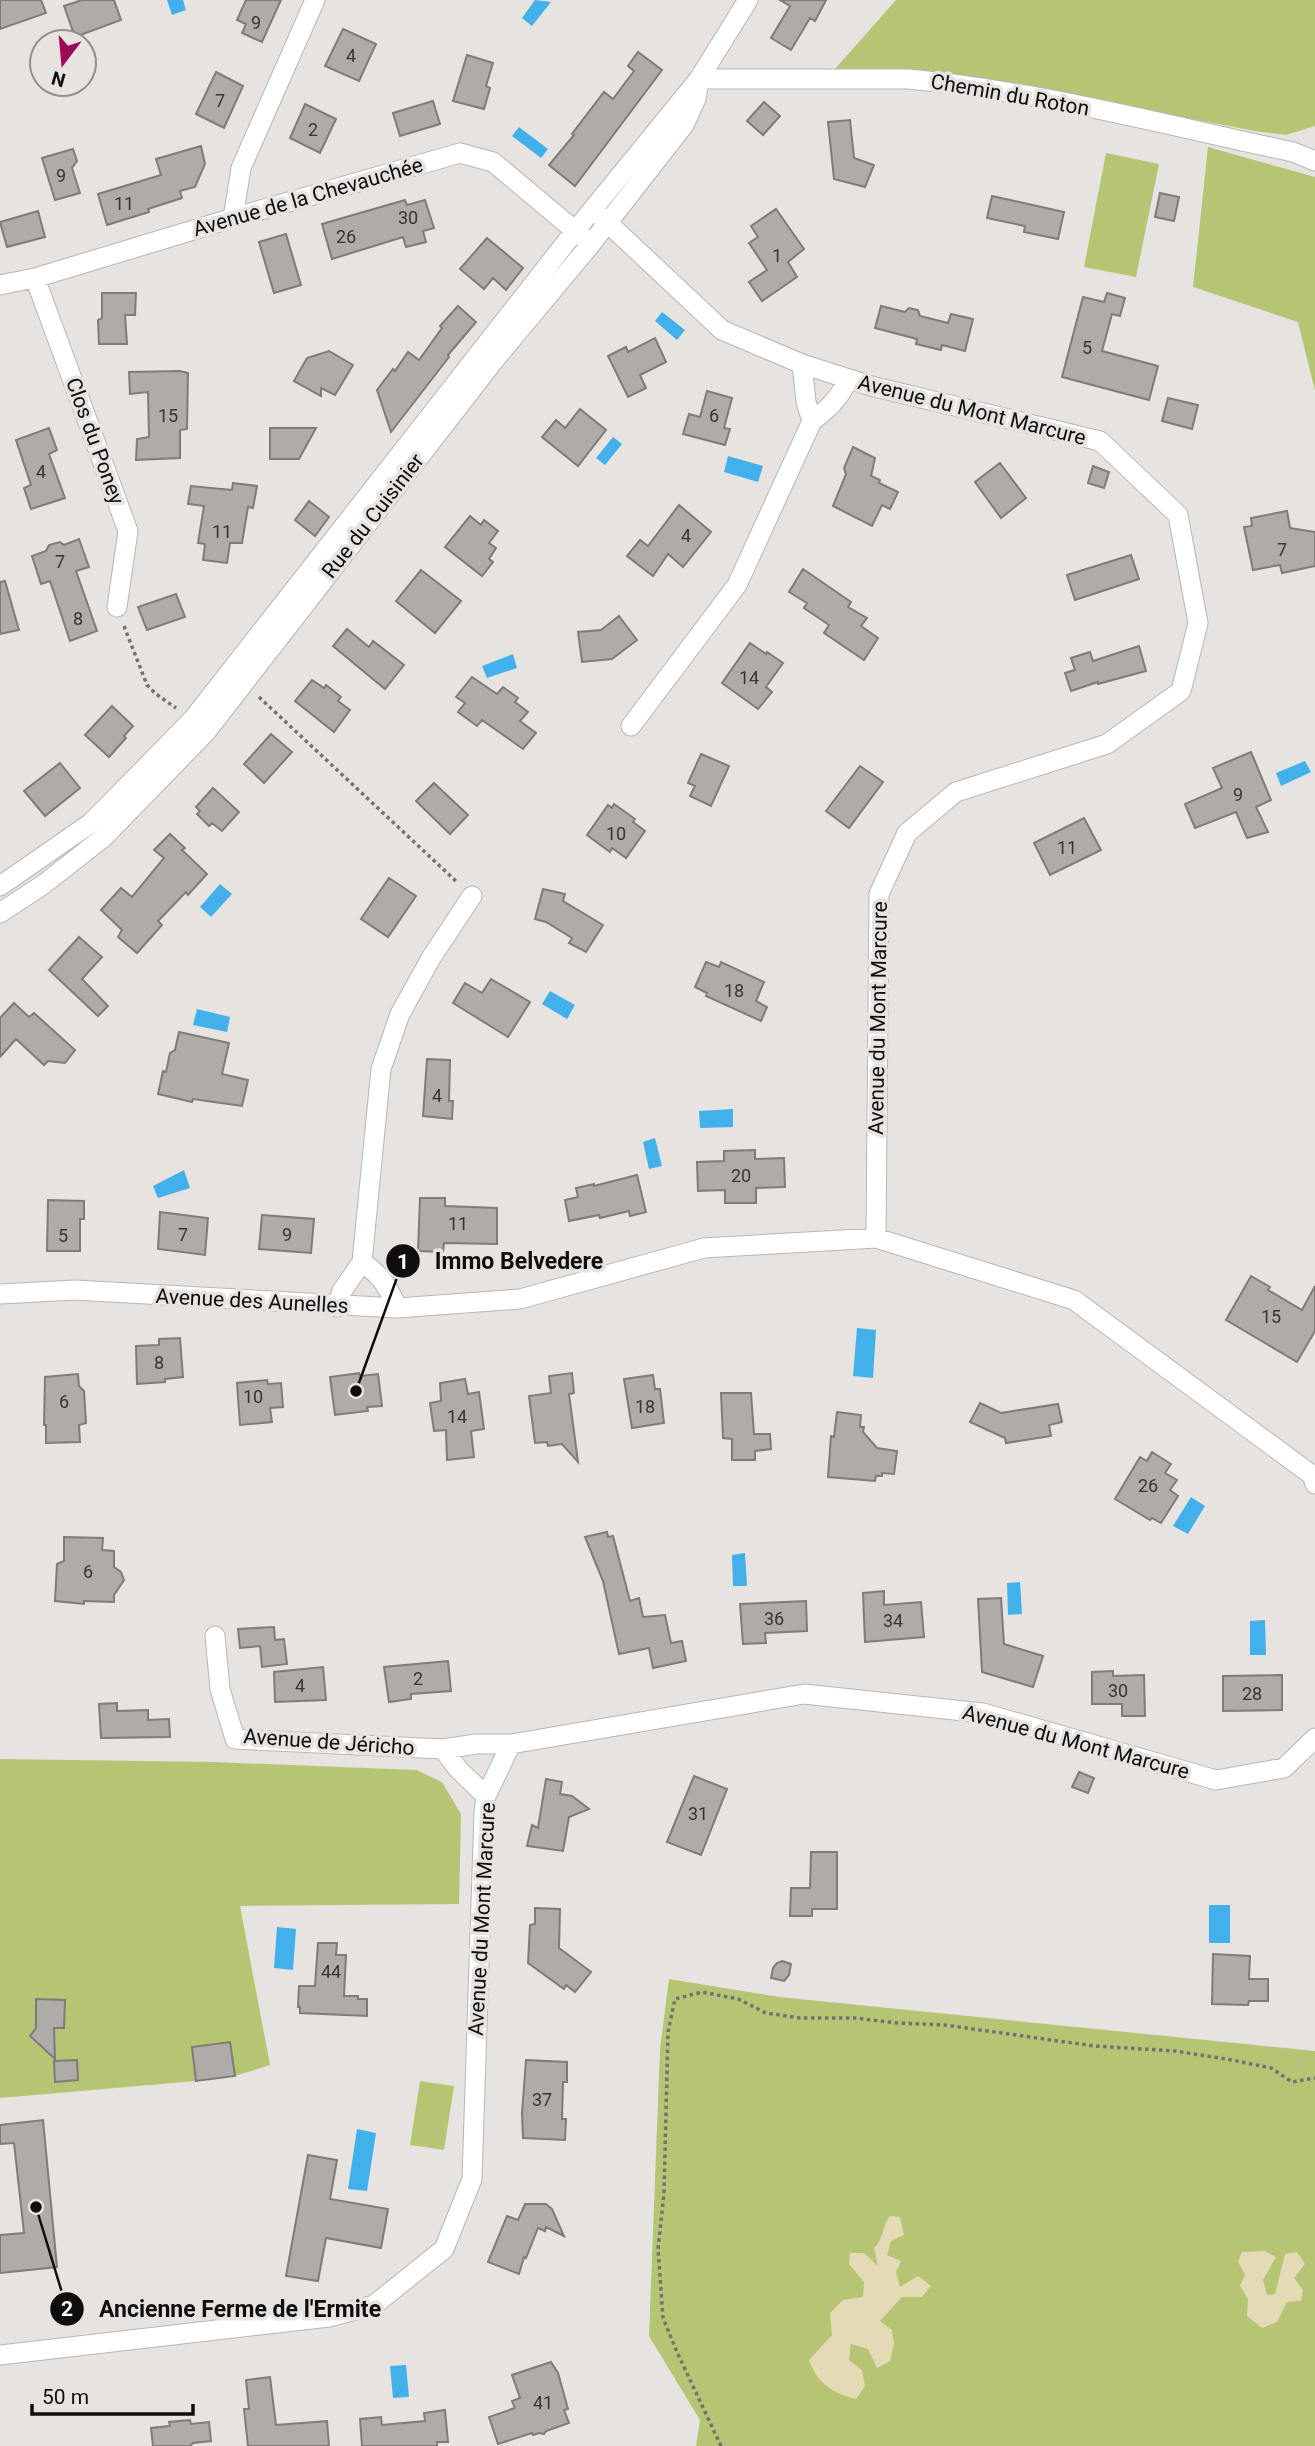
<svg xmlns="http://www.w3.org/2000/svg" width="1315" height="2446" font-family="Roboto,sans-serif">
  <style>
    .green { fill: #b5c573 }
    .sand { fill: #e4dab5 }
    .water { fill: #42b1eb }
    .building { fill: #afaba8; stroke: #7e7b78; stroke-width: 2 }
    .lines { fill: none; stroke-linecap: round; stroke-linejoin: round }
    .street-casing { stroke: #b9b5b2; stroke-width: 21 }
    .path { stroke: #747270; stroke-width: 3.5; stroke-dasharray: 3.5 3.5; stroke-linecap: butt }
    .street { stroke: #fff; stroke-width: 19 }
    .labels { text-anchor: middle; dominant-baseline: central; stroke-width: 7; stroke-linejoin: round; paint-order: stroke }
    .number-label { font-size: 18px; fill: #373534 }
    .street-label { font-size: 21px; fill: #0f0e0d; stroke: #e7e3e0 }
    .leader { fill: none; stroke: #0f0e0d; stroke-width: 2.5 }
    .callout-dot { fill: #0f0e0d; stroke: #e7e3e0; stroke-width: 2.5 }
    .mark-label { font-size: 21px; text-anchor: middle; font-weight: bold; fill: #fff }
    .callout-label { font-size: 23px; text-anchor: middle; font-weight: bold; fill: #0f0e0d; stroke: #e7e3e0; stroke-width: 7; stroke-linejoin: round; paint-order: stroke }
  </style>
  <rect width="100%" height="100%" fill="#e7e3e0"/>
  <!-- green -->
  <path class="green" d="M896,0H1315V126L1286,135L1255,131L997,82L835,69Z
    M1208,147L1315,177V391L1298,322L1193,287Z
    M1106,153L1159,164L1136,277L1084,267Z
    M0,1759L213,1762L416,1770L442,1782L461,1814L459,1904L240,1906L270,2065L235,2076L196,2081L0,2098Z
    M669,1979L779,1997L1315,2051V2446H696L700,2420L649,2336L660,2049Z
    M420,2081L454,2086L444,2150L410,2145Z"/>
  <!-- sand -->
  <path class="sand" d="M890,2216L900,2217L904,2235L891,2241L887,2255L901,2261L896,2272L900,2287L918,2276L931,2286L922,2297H902L880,2321L892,2330L894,2344L890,2361L877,2368L868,2349L851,2344L849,2360L862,2370L865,2386L856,2399C833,2394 817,2383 809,2360L832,2335L830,2313L843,2300L863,2297L864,2282L849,2264L850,2253H864L878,2266L874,2248C884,2239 882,2226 890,2216Z
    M1265,2251L1276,2257L1263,2280L1267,2295L1275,2294L1285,2254L1297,2252L1305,2264L1294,2278L1303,2290L1301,2301L1287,2302L1277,2322L1262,2328L1247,2316L1248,2299L1240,2286L1245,2274L1238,2262L1242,2252Z"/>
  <!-- water -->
  <path class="water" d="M167,0H183L186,10L172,15Z
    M535,0L551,2L532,26L522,18Z
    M519,127L548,149L541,158L512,136Z
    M662,312L685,330L677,340L655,321Z
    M613,437L622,444L605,465L596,458Z
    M728,456L763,466L758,482L724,472Z
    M513,654L517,668L487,678L482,666Z
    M1305,761L1311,772L1281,786L1276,773Z
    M220,884L232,894L211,917L200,907Z
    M550,991L575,1005L567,1019L542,1004Z
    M197,1009L230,1017L227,1032L193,1025Z
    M733,1109V1127L700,1128L699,1111Z
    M655,1138L662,1166L649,1169L643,1142Z
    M184,1170L190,1188L158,1198L153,1186Z
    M857,1328L876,1330L873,1378L853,1376Z
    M1191,1497L1205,1506L1188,1534L1173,1526Z
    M745,1553L747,1586H733L732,1555Z
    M1020,1582L1022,1614L1008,1615L1007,1583Z
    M1265,1620L1266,1655H1250V1621Z
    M1209,1905H1230V1943H1209Z
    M277,1927L296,1929L293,1970L274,1968Z
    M357,2129L376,2133L367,2191L348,2189Z
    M406,2365L409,2397L393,2398L390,2366Z"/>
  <!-- building -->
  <path class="building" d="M0,0H41L46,13L0,29Z
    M82,0H114L121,20L75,37L64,6Z
    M246,0H281L262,42L242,33L246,24L237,20Z
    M780,0H826L815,21L810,18L791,50L771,38L790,6Z
    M343,29L376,44L359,81L325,66Z
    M638,52L662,70L575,186L549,165L574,135L572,134L604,92L613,99L634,71L628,66Z
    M467,55L493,63L486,86L490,88L484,109L453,101Z
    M216,72L243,86L224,128L196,114Z
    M433,101L440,124L400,136L393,113Z
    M764,102L780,116L763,135L747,121Z
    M305,104L336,119L320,153L290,138Z
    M850,120L854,158L874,165L865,187L834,179L828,122Z
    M201,146L205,164L195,187L180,191L182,198L148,209L149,212L107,225L98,194L161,175L156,159Z
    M73,149L77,161L72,168L80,193L55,200L42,158Z
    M1160,193L1179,197L1174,221L1155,217Z
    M992,196L1064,212L1058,239L1024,232L1025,226L987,218Z
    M405,200L407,205L425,200L434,228L423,231L426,242L406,247L403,237L332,259L322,224Z
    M776,209L804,249L788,262L797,277L762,301L749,282L767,270L749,243L758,237L751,226Z
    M38,211L45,237L7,247L0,222Z
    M286,234L301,285L274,293L259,242Z
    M487,238L523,268L506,290L493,278L484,289L460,269Z
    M102,293H136L135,315H125L127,344H99L98,320L102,318Z
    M1107,293L1125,298L1120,316L1112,314L1102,351L1158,366L1149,400L1062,377L1083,297L1104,302Z
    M458,306L476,322L448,355L449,357L391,432L377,390L393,369L395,371L408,352L419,360L442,328L440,326Z
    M881,306L905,312L909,308L918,310L920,316L948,323L951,314L973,319L965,351L942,345L941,350L916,344L917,339L875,328Z
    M655,338L666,362L640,375L646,388L628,397L608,356L626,347L628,352Z
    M329,351L353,365L335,395L321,388V396L294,381L307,358Z
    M180,371L188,373L187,429L180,430V458L136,460L137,439L149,437L148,392L130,394L129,372Z
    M707,391L732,398L724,428L730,429L725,445L683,434L689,414L700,417Z
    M1168,398L1198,405L1192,429L1162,421Z
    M580,409L606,430L578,466L542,437L556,420L565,428Z
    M49,428L57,450L49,454L65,498L31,509L24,488L31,485L16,440Z
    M270,428H316L299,459H270Z
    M853,447L875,458L871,476L880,480L879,483L898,492L890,509L882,505L872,526L833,506L846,474L844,468Z
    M1000,463L1026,498L1001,518L975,482Z
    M1093,466L1109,472L1104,488L1088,483Z
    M233,483L257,486L253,508L248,507L242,543H230L227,563L203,560L205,544L198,543L204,506L188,504L191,486L232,490Z
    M309,501L329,517L315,536L295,520Z
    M679,505L711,532L683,567L668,554L653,576L627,556L640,540L648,546Z
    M1287,511L1290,528L1315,532V566L1282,573L1280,565L1253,570L1244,527L1252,526L1251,518Z
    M470,516L481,525L484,520L498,531L489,543L496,548L489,559L493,562L482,576L445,547Z
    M79,539L89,567L76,571L97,631L70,641L50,581L41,584L32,556L46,551L49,545L60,542L64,545Z
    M1131,555L1139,579L1075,600L1067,575Z
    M803,569L851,602L848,607L867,618L861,626L878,638L864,660L824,633L829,625L804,608L807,603L789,592Z
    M421,570L461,601L435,633L396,601Z
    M5,581L19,630L0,634V582Z
    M176,594L185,617L147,630L138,607Z
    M619,616L637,640L612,659L582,662L578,632L601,630Z
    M347,629L369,647L373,641L404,665L385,689L333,646Z
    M750,643L766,654L767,652L783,663L766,687L772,692L758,709L722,683Z
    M1139,646L1146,671L1098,684V682L1071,691L1065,673L1075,670L1071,658L1090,652L1093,661Z
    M472,677L497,694L503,687L518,698L515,702L528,712L520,721L536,733L523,749L482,720L477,726L458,712L465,703L456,697Z
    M312,680L324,688L326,685L341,697L338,701L350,710L334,732L295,701Z
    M112,706L133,726L124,736L126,738L109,757L85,735Z
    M271,734L292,752L264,783L244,764Z
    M1251,752L1271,800L1256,807L1268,832L1247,838L1236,812L1195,828L1185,804L1222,788L1213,768Z
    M701,754L729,766L711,806L690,796L695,786L688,783Z
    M60,763L80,788L45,816L24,791Z
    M860,766L883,782L849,828L826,811Z
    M434,783L468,815L450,834L416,801Z
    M213,788L239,812L222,831L212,823L209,826L197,814L200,811L196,807Z
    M614,804L635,819L633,822L645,831L626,858L612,848L610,852L587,835L608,805L612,808Z
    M1084,818L1101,850L1050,875L1034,843Z
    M170,834L185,848L182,850L207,874L188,895L186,892L158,921L162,925L137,953L118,937L122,930L101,910L121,888L132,897L164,858L154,850Z
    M389,878L416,896L388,937L361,919Z
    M543,889L565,894L563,901L603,925L586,952L569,943L572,938L546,922L535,919Z
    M79,937L102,957L82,979L108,1006L98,1016L49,970Z
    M706,962L719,967L721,962L764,982L756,1001L767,1007L761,1021L706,996L707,993L695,987Z
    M491,979L530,1002L508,1037L453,1003L465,983L482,993Z
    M14,1003L29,1017L34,1013L75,1050L65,1063L48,1061L44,1065L16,1039L0,1057V1018Z
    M179,1032L229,1043L222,1074L248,1080L242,1106L193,1099L192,1102L158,1094L163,1071L166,1072L170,1053L175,1050Z
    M427,1059L450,1060L449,1101H453L452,1119L423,1116Z
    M755,1150V1159L784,1158L785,1187L756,1188V1203H725V1190L698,1191L697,1162L724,1161V1151Z
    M637,1175L646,1212L630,1216L629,1211L600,1218L599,1215L569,1221L565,1200L578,1197L576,1188L594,1184V1186Z
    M420,1198H445V1206L497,1208V1244L444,1243L443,1252L418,1251Z
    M48,1200L84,1201V1219H80V1251H47Z
    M160,1212L208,1218L205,1255L158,1249Z
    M262,1215L314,1219L311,1253L259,1249Z
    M1251,1276L1270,1287L1268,1290L1302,1310L1315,1286V1331L1297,1362L1226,1320Z
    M180,1338L183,1377L165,1379V1382L137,1384L136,1346L159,1345V1339Z
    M359,1373L360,1376L378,1374L382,1406L367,1407L368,1411L335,1415L330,1377Z
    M572,1373L574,1393L569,1394L578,1462L562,1444L548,1446L547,1442L535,1443L529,1396L551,1393L549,1376Z
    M78,1374L79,1386L84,1391L86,1423L79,1425L80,1442L46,1443V1425H44L45,1377Z
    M653,1375L655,1389H660L664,1423L632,1428L624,1379Z
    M465,1379L468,1394L479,1392L484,1429L471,1431L474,1457L447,1460L446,1430L434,1431L430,1403L441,1401L440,1383Z
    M267,1380L268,1384L281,1383L283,1407L270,1408L272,1422L240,1425L237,1383Z
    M721,1393H751L754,1434H770L771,1449L755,1451V1460H732V1439L723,1438Z
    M980,1403L1001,1413L1058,1404L1062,1422L1049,1425L1051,1436L1006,1443L1005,1438L970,1422Z
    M837,1412L861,1415L860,1427H864L863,1432L877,1448L897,1451L894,1474L882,1473V1476H876L875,1481L828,1477L831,1436L834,1437Z
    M1152,1452L1171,1464L1165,1473L1177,1480L1170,1490L1178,1496L1161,1523L1152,1518L1150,1520L1115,1499L1140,1457L1147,1461Z
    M607,1532L608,1537L613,1536L630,1601L639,1598L643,1617L665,1615L671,1643L682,1641L686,1661L653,1668L649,1648L619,1654L603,1581L585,1537Z
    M64,1537L103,1538L102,1550L114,1551V1567L121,1572L124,1580L114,1595V1602L84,1601V1604L55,1601L57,1564L64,1561Z
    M884,1591V1605L921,1602L924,1637L865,1642L863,1593Z
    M1001,1598L1004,1644L1043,1656L1033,1687L982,1672L978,1599Z
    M806,1601L807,1631L765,1633L766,1643L743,1644L740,1604Z
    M274,1627L275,1640L284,1639L287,1664L262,1667L260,1646L240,1648L238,1629Z
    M448,1661L451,1691L411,1694V1699L389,1702L384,1667Z
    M323,1667L326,1700L275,1702L274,1672Z
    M1113,1671V1676L1144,1675L1145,1716H1122V1704H1092V1672Z
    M1282,1675V1710L1223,1711V1676Z
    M117,1703V1711L148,1710V1720L169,1719L170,1737L101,1738L99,1704Z
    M1079,1772L1094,1778L1088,1793L1072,1787Z
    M694,1776L727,1789L701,1855L667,1842Z
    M546,1779L562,1782L560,1794L572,1796L589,1809L569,1817L563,1851L527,1846L532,1825L538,1828Z
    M811,1852H837V1909H812V1916H790L791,1888H810Z
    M535,1908L560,1909L559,1948L591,1972L575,1992L566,1985L564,1989L528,1963L530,1925L535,1924Z
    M318,1943H337L336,1955H346L344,1996H358V1999H367V2016L300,2013V2007H298L299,1986H315Z
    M1213,1954L1250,1956L1249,1979H1268V2001H1249L1248,2005L1212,2004Z
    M782,1961L791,1964L789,1975L784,1981L771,1978L773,1968L777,1963Z
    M36,1999L65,2000L64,2028H54L55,2059L30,2036L36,2028Z
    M230,2042L235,2076L196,2081L192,2047Z
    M77,2060L78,2080L55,2082L54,2061Z
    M526,2060L567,2062V2082H563L562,2119H566L565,2140L523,2138L522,2113Z
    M43,2120L57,2267L0,2273V2235L24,2233L14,2143L0,2144V2125Z
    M308,2155L337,2160L330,2199L388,2209L381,2248L326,2238L318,2281L286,2276Z
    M525,2204H546L552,2209L564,2236L546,2227L545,2231L538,2228L526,2258L524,2257L519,2274L488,2262L507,2216L518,2220Z
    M551,2362L558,2373L568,2409L564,2410L569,2423L546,2431L544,2434L539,2433L533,2435L532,2433L498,2444L489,2417L515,2408L512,2401L520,2398L512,2375Z
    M270,2377L276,2425L327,2421L329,2446H248L244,2409H249L246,2380Z
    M445,2410L448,2442H437V2446H362L360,2419L381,2417L382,2425L425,2421L424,2413Z
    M190,2420L191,2424L209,2422L211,2441L193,2443L190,2446H153L151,2428L170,2426L169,2422Z"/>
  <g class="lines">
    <defs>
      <path id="street" d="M699,79H908C1038,91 1166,125 1293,152L1315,161
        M593,209L722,330L802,364L871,386L1100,441L1178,515L1198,623L1181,691L1107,744L956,792L907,833L879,894L876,1238
        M233,218L241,168L315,0
        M35,278L128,531L117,607
        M0,285L35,278L233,218L460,153L493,162L585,239
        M802,364L806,402L812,421
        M631,726L737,585L812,421C828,409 840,398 848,379
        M0,886L91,823L193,719L575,231L699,79L748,0
        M0,913L44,884L104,837L206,732L496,358L591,244L684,125L696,99L698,87
        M362,1262C381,1275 389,1288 397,1308
        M0,1294L75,1290L397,1308L520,1299L704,1248L876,1238L1074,1300L1312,1475L1315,1484
        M337,1307L342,1291L362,1262L381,1069L400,1014L431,958L472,896
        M215,1636L220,1689L235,1739L443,1749
        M486,1796L458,1769L443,1749L476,1744H511L804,1694L983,1713L1216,1780L1284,1768L1315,1738
        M0,2355L329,2317L374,2305L444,2249L472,2179L484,1812L486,1796L511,1744"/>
    </defs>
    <!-- street casing -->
    <use href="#street" class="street-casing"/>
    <!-- path -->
    <path class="path" d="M124,626L147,685L156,694L176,708
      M259,697L458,883
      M721,2446L677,2352L663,2318L658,2249L664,2193L668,2032L675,1999L702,1992L738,1999L766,2013L800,2018H855L897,2023L945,2025L1094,2046L1175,2051L1232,2060L1271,2068L1292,2082L1315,2078"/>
    <!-- street -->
    <use href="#street" class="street"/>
  </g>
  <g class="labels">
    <!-- number labels -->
    <g class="number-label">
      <text x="256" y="22">9</text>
      <text x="351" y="55">4</text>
      <text x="220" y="100">7</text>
      <text x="313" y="129">2</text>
      <text x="61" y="175">9</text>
      <text x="124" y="203">11</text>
      <text x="408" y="217">30</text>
      <text x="346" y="236">26</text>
      <text x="777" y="255">1</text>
      <text x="1087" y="347">5</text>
      <text x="168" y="415">15</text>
      <text x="714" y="415">6</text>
      <text x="41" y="471">4</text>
      <text x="222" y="531">11</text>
      <text x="686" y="535">4</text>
      <text x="1282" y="549">7</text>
      <text x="60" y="561">7</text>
      <text x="78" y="618">8</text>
      <text x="749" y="677">14</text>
      <text x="1238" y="794">9</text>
      <text x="616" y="833">10</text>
      <text x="1067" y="847">11</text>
      <text x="734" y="990">18</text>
      <text x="437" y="1095">4</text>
      <text x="741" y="1175">20</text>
      <text x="458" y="1223">11</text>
      <text x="183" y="1234">7</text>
      <text x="287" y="1234">9</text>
      <text x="63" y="1235">5</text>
      <text x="1271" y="1316">15</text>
      <text x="159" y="1362">8</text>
      <text x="253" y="1396">10</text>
      <text x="64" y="1401">6</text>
      <text x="645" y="1406">18</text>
      <text x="457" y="1416">14</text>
      <text x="1148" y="1485">26</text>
      <text x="88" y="1571">6</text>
      <text x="774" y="1618">36</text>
      <text x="893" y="1620">34</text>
      <text x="418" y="1678">2</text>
      <text x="300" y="1685">4</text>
      <text x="1118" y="1690">30</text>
      <text x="1252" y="1693">28</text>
      <text x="698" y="1813">31</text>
      <text x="331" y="1971">44</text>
      <text x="542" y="2099">37</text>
      <text x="543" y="2402">41</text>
    </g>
    <!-- street labels -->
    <g class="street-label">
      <text transform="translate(1010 95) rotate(10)">Chemin du Roton</text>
      <text transform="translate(308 197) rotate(-16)">Avenue de la Chevauchée</text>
      <text transform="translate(972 410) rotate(14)">Avenue du Mont Marcure</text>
      <text transform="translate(95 441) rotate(70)">Clos du Poney</text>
      <text transform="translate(373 516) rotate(-52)">Rue du Cuisinier</text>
      <text transform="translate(878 1018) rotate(-89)">Avenue du Mont Marcure</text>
      <text transform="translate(252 1301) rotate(3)">Avenue des Aunelles</text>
      <text transform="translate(329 1742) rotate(4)">Avenue de Jéricho</text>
      <text transform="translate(1076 1742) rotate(15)">Avenue du Mont Marcure</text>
      <text transform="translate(482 1919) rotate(-87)">Avenue du Mont Marcure</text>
    </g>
  </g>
  <!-- callouts -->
  <path class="leader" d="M356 1391L403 1261M36 2207L67 2309"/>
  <g class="callout-dot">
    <circle cx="356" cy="1391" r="7"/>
    <circle cx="36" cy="2207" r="7"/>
    <circle cx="403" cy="1261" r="18"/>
    <circle cx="67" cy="2309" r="18"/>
  </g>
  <g class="mark-label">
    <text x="403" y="1269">1</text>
    <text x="67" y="2316">2</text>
  </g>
  <g class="callout-label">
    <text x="519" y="1269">Immo Belvedere</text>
    <text x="240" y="2317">Ancienne Ferme de l'Ermite</text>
  </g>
  <!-- north arrow -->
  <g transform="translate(63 63) rotate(196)"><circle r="33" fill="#e7e3e0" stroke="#918e8c" stroke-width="2"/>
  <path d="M0-5L12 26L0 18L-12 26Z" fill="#9d0a55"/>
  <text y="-10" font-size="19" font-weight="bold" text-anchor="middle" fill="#0f0e0d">N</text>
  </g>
  <!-- scale -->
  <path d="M32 2404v10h161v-10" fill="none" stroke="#0f0e0d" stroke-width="3.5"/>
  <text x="42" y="2404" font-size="21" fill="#0f0e0d" stroke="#e7e3e0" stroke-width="5" paint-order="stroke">50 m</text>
</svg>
